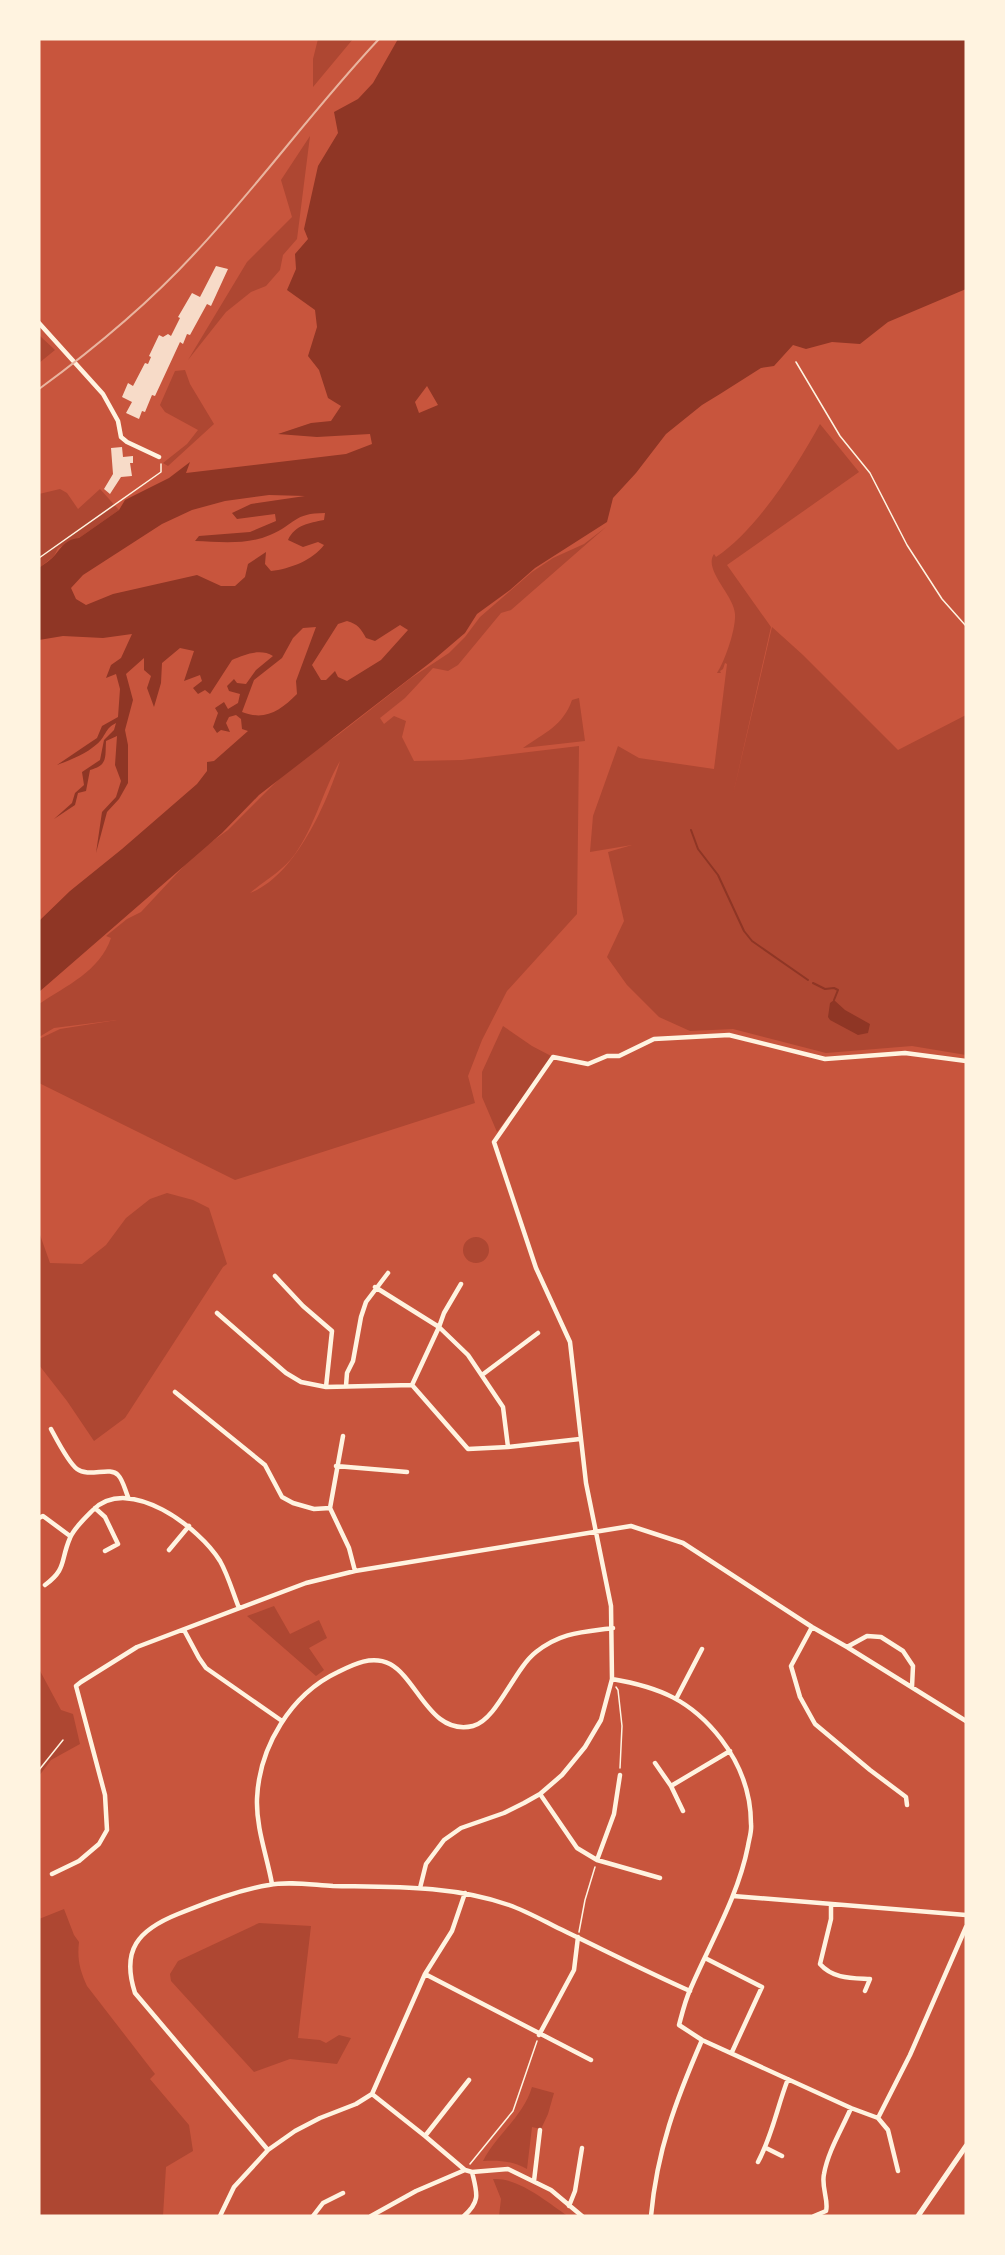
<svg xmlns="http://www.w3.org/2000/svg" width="1005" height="2255" font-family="Cabin,sans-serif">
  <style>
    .green { fill: #ae4732; fill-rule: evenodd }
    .water { fill: #8f3625; fill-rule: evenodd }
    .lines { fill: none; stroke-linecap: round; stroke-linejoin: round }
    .stream { stroke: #8f3625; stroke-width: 2 }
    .building { fill: #f7dbc8 }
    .path { stroke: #fff3e0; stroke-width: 1.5 }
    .minor { stroke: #fff3e0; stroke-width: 4.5 }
    .tertiary { stroke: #fff3e0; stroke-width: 5 }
    .rail { stroke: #e9b49f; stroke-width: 2 }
  </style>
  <rect width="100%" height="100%" fill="#c8553d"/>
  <!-- green -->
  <path class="green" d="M318,39H353L313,87V59Z
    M310,136L297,239L283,255L280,270L266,286L251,292L226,312L188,360L247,262L292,217L281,180Z
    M39,335L55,350L39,363Z
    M185,370L190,384L214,424L168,466L163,463L187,444L198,430L165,412L160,405L175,371Z
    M820,424L859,472L727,565L771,627L732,799L772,627L803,655L898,750L966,715V1055L912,1046L826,1053L733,1029L690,1031L659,1017L627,985L607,957L624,921L608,852L632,845L590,852L593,816L618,746L639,758L714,769L727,664L725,663L723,669L720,671L721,673H717C725,661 736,629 735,614C734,595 703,570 714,554L716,557C757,530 797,466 820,424Z
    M60,489L67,493L78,509L100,489L119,510L79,538L58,548L54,556L39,568V494Z
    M606,527L511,610L501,613L458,665L448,671L433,668L405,698L380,718L384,724L394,716L406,721L402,737L414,761L462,760L579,746L577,914L507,991L482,1040L468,1076L475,1103L235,1180L39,1083V1039L60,1029L117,1020L54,1028L39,1037V1004C66,986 100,971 111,938L106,936L127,919L141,912L196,853L228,830L280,778L317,749L338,735L411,678L449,653L465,637L480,617L532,572L553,558L584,544ZM340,761C327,804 294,877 250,893C265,880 283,871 295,854C315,826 323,790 340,761Z
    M579,698L585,741L523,748C544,733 563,726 572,700Z
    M503,1026L532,1046L553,1057L497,1132L482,1097V1072Z
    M167,1193L193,1200L209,1208L227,1264L223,1267L125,1418L94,1441L67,1401L39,1365V1232L50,1263L82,1264L106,1245L126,1218L150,1199Z
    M463 1250a13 13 0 1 1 26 0a13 13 0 1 1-26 0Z
    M274,1606L290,1634L319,1620L327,1638L309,1648L324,1670L316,1676L247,1616Z
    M39,1669L61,1710L73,1714L80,1744L51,1760L39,1776Z
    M64,1909L74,1935L79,1942C77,1960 80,1970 87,1986L155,2074L150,2079L189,2125L193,2151L166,2167L163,2216H39V1919Z
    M259,1923L311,1926L298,2038L320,2040L326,2043L339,2035L351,2038L337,2064L290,2059L254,2072L171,1981L170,1974L178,1961Z
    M532,2087L554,2093L548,2114L541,2129L532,2127L527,2169C512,2161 500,2160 483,2161C497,2134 523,2117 532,2087Z
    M493,2179C518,2177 547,2202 568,2216H499L501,2199Z"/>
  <!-- water -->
  <path class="water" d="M398,39H966V289L888,322L860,344L832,342L806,349L793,345L774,366L761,368L720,394L702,405L666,434L636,473L613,498L607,522L535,568L510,590L477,614L465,633L431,662L259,795L222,833L39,992V921L70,891L122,849L197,784L207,771V762L214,761L248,731L242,729L241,719L236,715L229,717L226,723L230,732L221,730L217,733L213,727L218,713L215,708L224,702L228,709L238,703L240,694L229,691L227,686L234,679L237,683L246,684L256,670L273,656C260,648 244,655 232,660L210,694L205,690L198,694L193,688L202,681L200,675L184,681L194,651L180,648L162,663L161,683L154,707L147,688L151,676L144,670V658L126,674L133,700L125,730L128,745V783L119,799L107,812L96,853L102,812L116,797L121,781L115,765L117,736L106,741C105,758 108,765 90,770L86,791L78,793L75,805L54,819L72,803L75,793L84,785L82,772L100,760L104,740L114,730L116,723C104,729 106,737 97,744C86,754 70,760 57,765L88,744L97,738L102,726L118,717L120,689L116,674L106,678L111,665L121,658L132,634L103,638L63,636L39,640V568C44,564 51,560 55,555C62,546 67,539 79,538L119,510L125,500L169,478L190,462L186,473L346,454L372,444L370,434L317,437L278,434L311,423L331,421L341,406L328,398L319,370L308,356L317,327L315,310L287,290L296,269L295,254L308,239L304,229L318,166L338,133L334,112L358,99L373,83ZM427,386L438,405L419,413L415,402ZM269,495L305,496L251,504L232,513L237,519L275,514L276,521L250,532L199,536L195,541C220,542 247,545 270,535C296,524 293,513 325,513L324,520C309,523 295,525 288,540L303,547L318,542L324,545C313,560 290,569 271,571L265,564L266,552L248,564L245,577L235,586H221L197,575L113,594L86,605L76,599L71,588L83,575L162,524L192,510L225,501ZM347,621C358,624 361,629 366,638L375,641L400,625L408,630L381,660L347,681L338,677L335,671L326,680H321L312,665L338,624ZM316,627L296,681L297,694C280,711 265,721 242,712L254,680L282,658L293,638L303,628Z
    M834,1000L845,1010L870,1024L868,1033L858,1035L830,1020L828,1017L830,1003Z"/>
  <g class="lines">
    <!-- stream -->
    <path class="stream" d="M691,830L698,849L718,875L744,931L752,941L808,980
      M813,983L825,989L834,988L838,990L834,1000"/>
  </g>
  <!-- building -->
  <path class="building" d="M216,266L228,269L211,306L207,304L190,335L187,334L183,344L180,342L155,396L152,395L145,412L142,411L139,419L126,413L132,402L122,397L128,383L133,386L145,363L148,364L151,357L149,356L159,335L163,337L168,334L171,336L180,318L178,317L192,293L200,297Z
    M122,447L123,457L133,456V463H130L132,476L121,477L110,494L104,489L113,474L111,448Z"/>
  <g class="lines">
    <!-- path -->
    <path class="path" d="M796,362L840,436L870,473L907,545L942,599L966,626
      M39,558L161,472V464
      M616,1687L618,1690L622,1726L620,1768
      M39,1770L63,1740
      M579,1932L585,1900L595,1867
      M470,2164L513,2111L537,2041"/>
    <!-- minor -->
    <path class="minor" d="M39,323L103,394L118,421L121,437L127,442L159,457
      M275,1276L303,1306L332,1331L326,1387
      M375,1287L439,1327L468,1355L503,1407L508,1447
      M217,1313L286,1373L301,1382L326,1387L412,1385L468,1449L508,1447L580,1439
      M482,1375L538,1333
      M412,1385L439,1327L444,1313L461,1284
      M346,1386L347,1373L353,1361L361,1317L366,1302L388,1273
      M175,1392L265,1465L282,1497L293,1503L314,1509L330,1508L349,1548L355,1571
      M51,1429C57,1440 68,1462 77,1469C89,1478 110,1466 118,1475C123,1480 125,1490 128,1497
      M336,1466L407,1472
      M95,1508L105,1517L118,1544L105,1551
      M330,1508L343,1436
      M39,1518L43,1516L70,1536
      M169,1550L189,1526
      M45,1585C67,1569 60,1561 70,1538C74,1528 86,1517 93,1510C129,1474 200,1528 220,1561C228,1575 233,1593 239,1608
      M812,1627L791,1666L800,1697L815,1724L870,1770L906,1797L907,1805
      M184,1630L199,1658L206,1668L282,1721
      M847,1647L867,1636L881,1637L903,1651L913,1666L912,1687
      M612,1679C659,1687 691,1700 721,1739C740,1764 751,1792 751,1824C752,1831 749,1839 748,1846C738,1897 710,1943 690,1990C685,2001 682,2014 679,2025L702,2040L851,2108L878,2118L888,2130L898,2171
      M676,1699L702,1649
      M655,1763L671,1786L683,1811
      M671,1786L730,1751
      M540,1794L577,1848L597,1860L660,1878
      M597,1860L614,1814L620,1775
      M52,1874L79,1861L99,1844L107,1830L105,1795L76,1686L81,1682L137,1647L306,1583L355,1571L631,1526L683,1543L812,1627L847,1647L966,1721
      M272,1884C267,1856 256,1828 257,1799C259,1747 291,1694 338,1672C354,1664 372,1655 390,1664C418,1679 430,1736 473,1726C497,1720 514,1669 536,1652C561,1632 583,1632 613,1628
      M420,1888L426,1864L444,1840L461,1828L504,1813L524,1803L540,1794L562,1775L585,1747L601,1720L612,1679L611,1606L586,1483L570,1342L536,1268L494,1142L553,1057L588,1064L607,1056H619L654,1039L729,1035L825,1059L905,1053L966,1061
      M733,1896L966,1915
      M831,1904V1919L820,1964C833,1979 852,1978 870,1979L865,1991
      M705,1958L762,1987L732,2052
      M425,1974L591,2060
      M539,2035L574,1970L578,1937
      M372,2094L425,2136L465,2170L472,2172
      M878,2118L910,2055L966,1927
      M425,2136L469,2080
      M766,2148L782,2156
      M268,2150L135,1993C121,1950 138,1930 178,1914C208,1902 238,1890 269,1885C289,1881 313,1885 333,1886C392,1887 452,1885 509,1905C526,1911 542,1920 558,1928C602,1949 645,1971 690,1991
      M758,2162C773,2134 777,2107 788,2079
      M472,2172L508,2169L551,2190L582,2216
      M534,2181L540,2130
      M569,2206L575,2191L582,2148
      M220,2216L234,2187L268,2150L295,2131L320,2118L356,2104L372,2094L425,1974L452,1931L465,1893
      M313,2216L323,2203L343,2193
      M371,2216L416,2191L465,2170
      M464,2216C481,2201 477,2193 472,2172
      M651,2216C657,2150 676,2100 702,2040
      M814,2216L826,2211C829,2201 821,2187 824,2174C828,2151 842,2129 851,2108"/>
    <!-- tertiary -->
    <path class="tertiary" d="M918,2216L966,2146"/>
    <!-- rail -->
    <path class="rail" d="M39,389C95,348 147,305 194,254C259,185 314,108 379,39"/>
  </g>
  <!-- border -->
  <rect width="1005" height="2255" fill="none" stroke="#fff3e0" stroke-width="81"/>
</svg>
